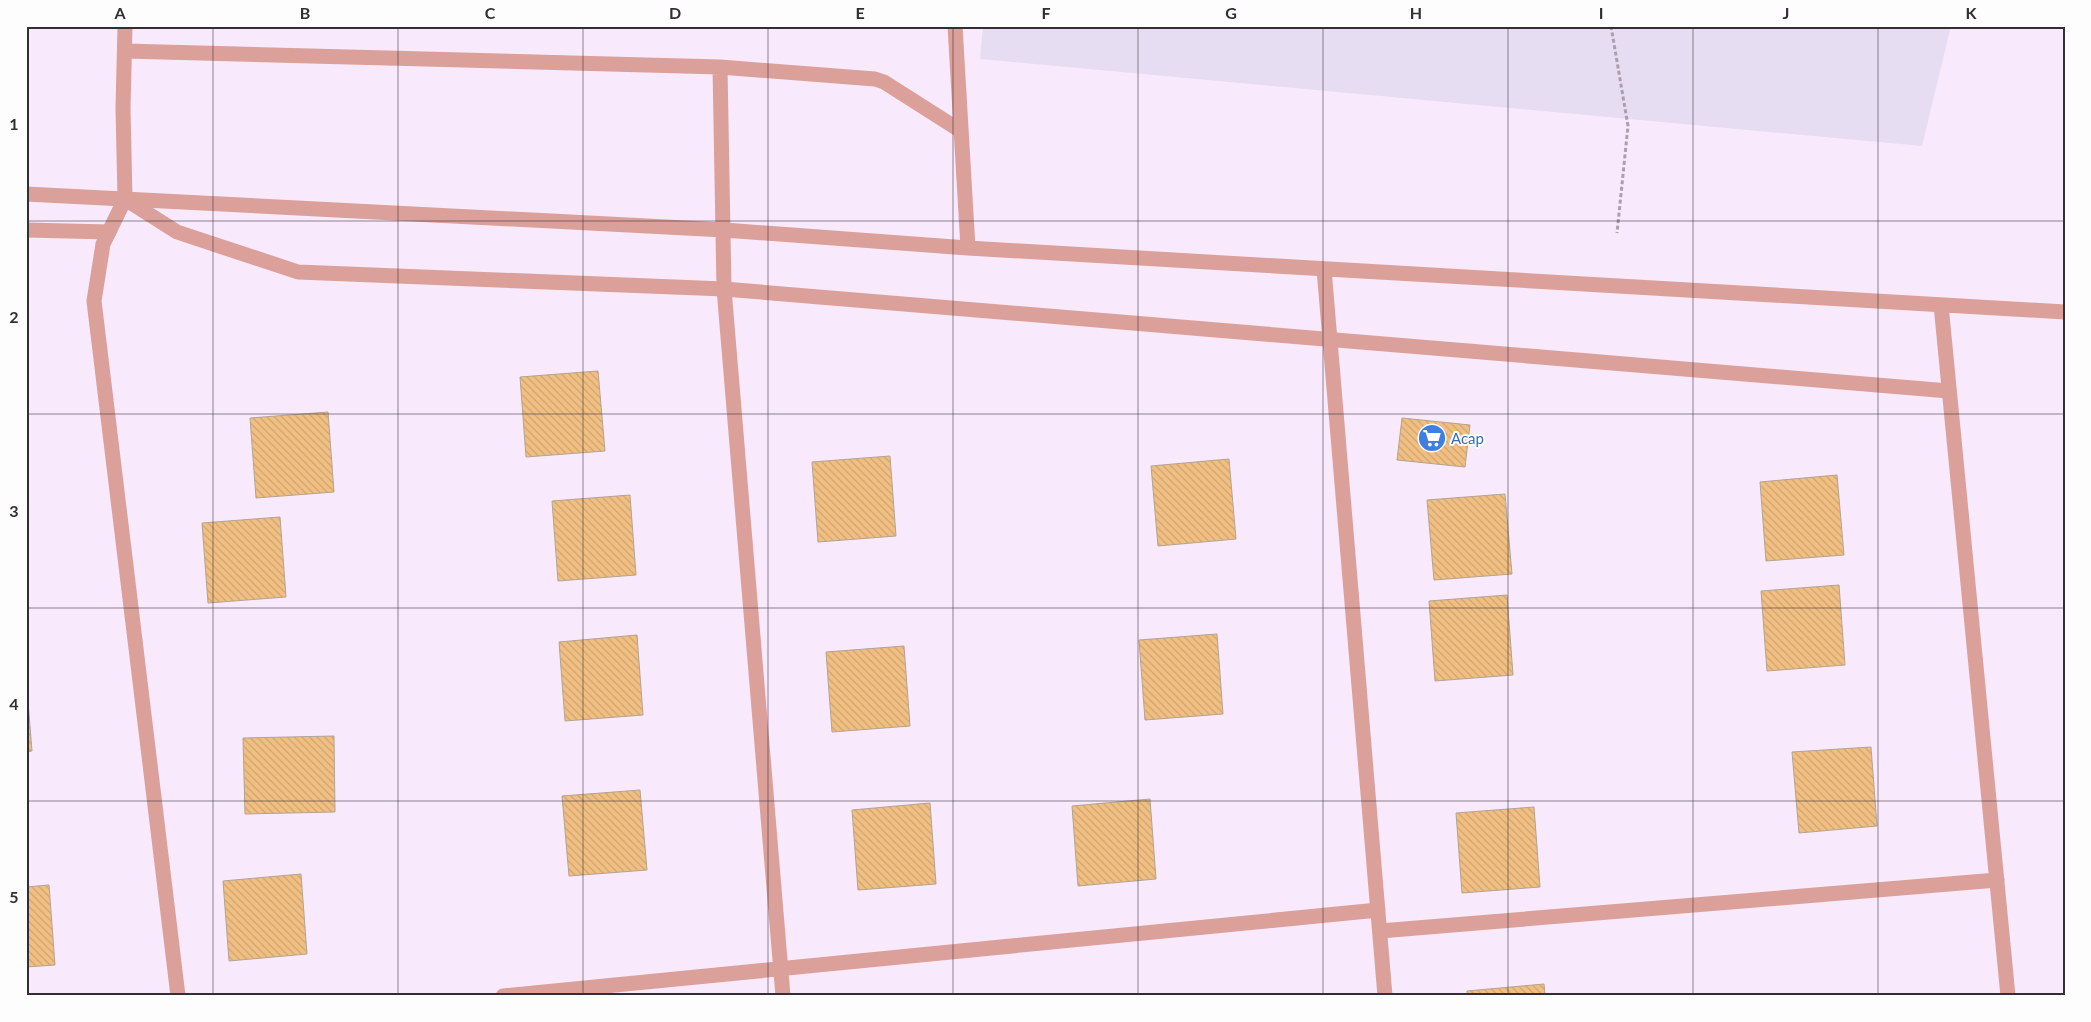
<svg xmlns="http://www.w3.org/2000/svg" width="2091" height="1022" font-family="Lato,sans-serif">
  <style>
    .education { fill: #e7ddf2 }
    .building { fill: url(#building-back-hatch); stroke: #b3a493 }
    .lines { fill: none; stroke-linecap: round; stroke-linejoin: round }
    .path { stroke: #ab9fae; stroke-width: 3; stroke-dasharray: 4 2.5; stroke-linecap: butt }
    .service { stroke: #dba09a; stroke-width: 15 }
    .minor { stroke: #dba09a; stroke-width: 15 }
    .grid { fill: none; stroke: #332d34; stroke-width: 1; stroke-opacity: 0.55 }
    .labels { text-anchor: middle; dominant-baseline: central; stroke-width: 4; stroke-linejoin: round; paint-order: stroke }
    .shop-label { font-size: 15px; fill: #366cbe; stroke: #fdfdfd; text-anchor: start }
    .neatline { fill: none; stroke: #332d34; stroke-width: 2 }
    .grid-label { font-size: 16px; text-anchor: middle; font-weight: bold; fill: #332d34 }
  </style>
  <defs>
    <pattern id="building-back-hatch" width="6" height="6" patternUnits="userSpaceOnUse" patternTransform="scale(1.25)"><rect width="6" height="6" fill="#f1bf82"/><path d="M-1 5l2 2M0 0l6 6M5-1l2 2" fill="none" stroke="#cfa471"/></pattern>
  </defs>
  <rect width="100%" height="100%" fill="#f9e9fc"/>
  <!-- education -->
  <path class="education" d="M983,26H1951L1922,146L980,59Z"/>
  <!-- building -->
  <path class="building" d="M598,371L605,451L526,457L520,377Z
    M328,412L334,492L256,498L250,418Z
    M1402,418L1470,425L1465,467L1397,460Z
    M890,456L896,536L818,542L812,462Z
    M1229,459L1236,539L1158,546L1151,466Z
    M1837,475L1844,555L1766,561L1760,482Z
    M1505,494L1512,574L1434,580L1427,500Z
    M630,495L636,575L558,581L552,501Z
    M280,517L286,597L208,603L202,523Z
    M1839,585L1845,665L1767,671L1761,591Z
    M1507,595L1513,675L1435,681L1429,601Z
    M1217,634L1223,714L1145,720L1139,640Z
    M637,635L643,715L565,721L559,642Z
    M904,646L910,726L832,732L826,652Z
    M26,677L32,751L26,752Z
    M334,736L335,812L245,814L243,738Z
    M1871,747L1877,826L1799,833L1792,752Z
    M640,790L647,870L569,876L562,796Z
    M1150,799L1156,879L1078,886L1072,806Z
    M930,803L936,884L858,890L852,810Z
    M1534,807L1540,887L1462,893L1456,813Z
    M301,874L307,954L229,961L223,881Z
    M49,885L55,965L26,967V887Z
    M1544,984L1545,996H1467V991Z"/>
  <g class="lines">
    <!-- path -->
    <path class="path" d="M1611,26L1628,126L1617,233"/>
    <!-- service -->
    <path class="service" d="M125,199L177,232L298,272L724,289L1949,391
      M26,230L109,232
      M1380,931L1997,880"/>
    <!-- minor -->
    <path class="minor" d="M125,26L123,108L125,199L103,244L94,301L178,996
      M955,26L968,248
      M125,51L720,67L875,79L884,82L961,131
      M720,67L724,289L783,996
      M26,194L724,230L968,248L2065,312
      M1324,269L1385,996
      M1941,305L2008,996
      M503,996L1378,910"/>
  </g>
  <!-- grid -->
  <path class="grid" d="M213,26V996M398,26V996M583,26V996M768,26V996M953,26V996M1138,26V996M1323,26V996M1508,26V996M1693,26V996M1878,26V996M26,221H2065M26,414H2065M26,608H2065M26,801H2065"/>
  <!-- icons -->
  <defs>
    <symbol id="supermarket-disc" viewBox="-11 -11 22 22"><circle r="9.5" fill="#3f7fe0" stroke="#fdfdfd"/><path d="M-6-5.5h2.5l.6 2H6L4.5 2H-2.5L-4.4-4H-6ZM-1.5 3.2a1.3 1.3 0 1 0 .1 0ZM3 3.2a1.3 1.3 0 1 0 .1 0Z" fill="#fff"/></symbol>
  </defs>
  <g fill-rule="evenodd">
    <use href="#supermarket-disc" x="1416" y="422" width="32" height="32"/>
  </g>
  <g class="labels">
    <!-- shop labels -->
    <g class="shop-label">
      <text x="1451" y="438">Асар</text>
    </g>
  </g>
  <!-- border -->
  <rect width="2091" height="1022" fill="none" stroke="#fdfdfd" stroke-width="55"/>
  <rect x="28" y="28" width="2036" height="966" class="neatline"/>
  <g class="grid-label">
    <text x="120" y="19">A</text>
    <text x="305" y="19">B</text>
    <text x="490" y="19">C</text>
    <text x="675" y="19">D</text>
    <text x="860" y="19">E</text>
    <text x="1046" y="19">F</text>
    <text x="1231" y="19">G</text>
    <text x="1416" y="19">H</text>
    <text x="1601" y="19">I</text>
    <text x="1786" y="19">J</text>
    <text x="1971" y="19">K</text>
    <text x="14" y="130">1</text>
    <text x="14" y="323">2</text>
    <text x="14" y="517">3</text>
    <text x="14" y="710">4</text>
    <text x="14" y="903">5</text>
  </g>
</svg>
